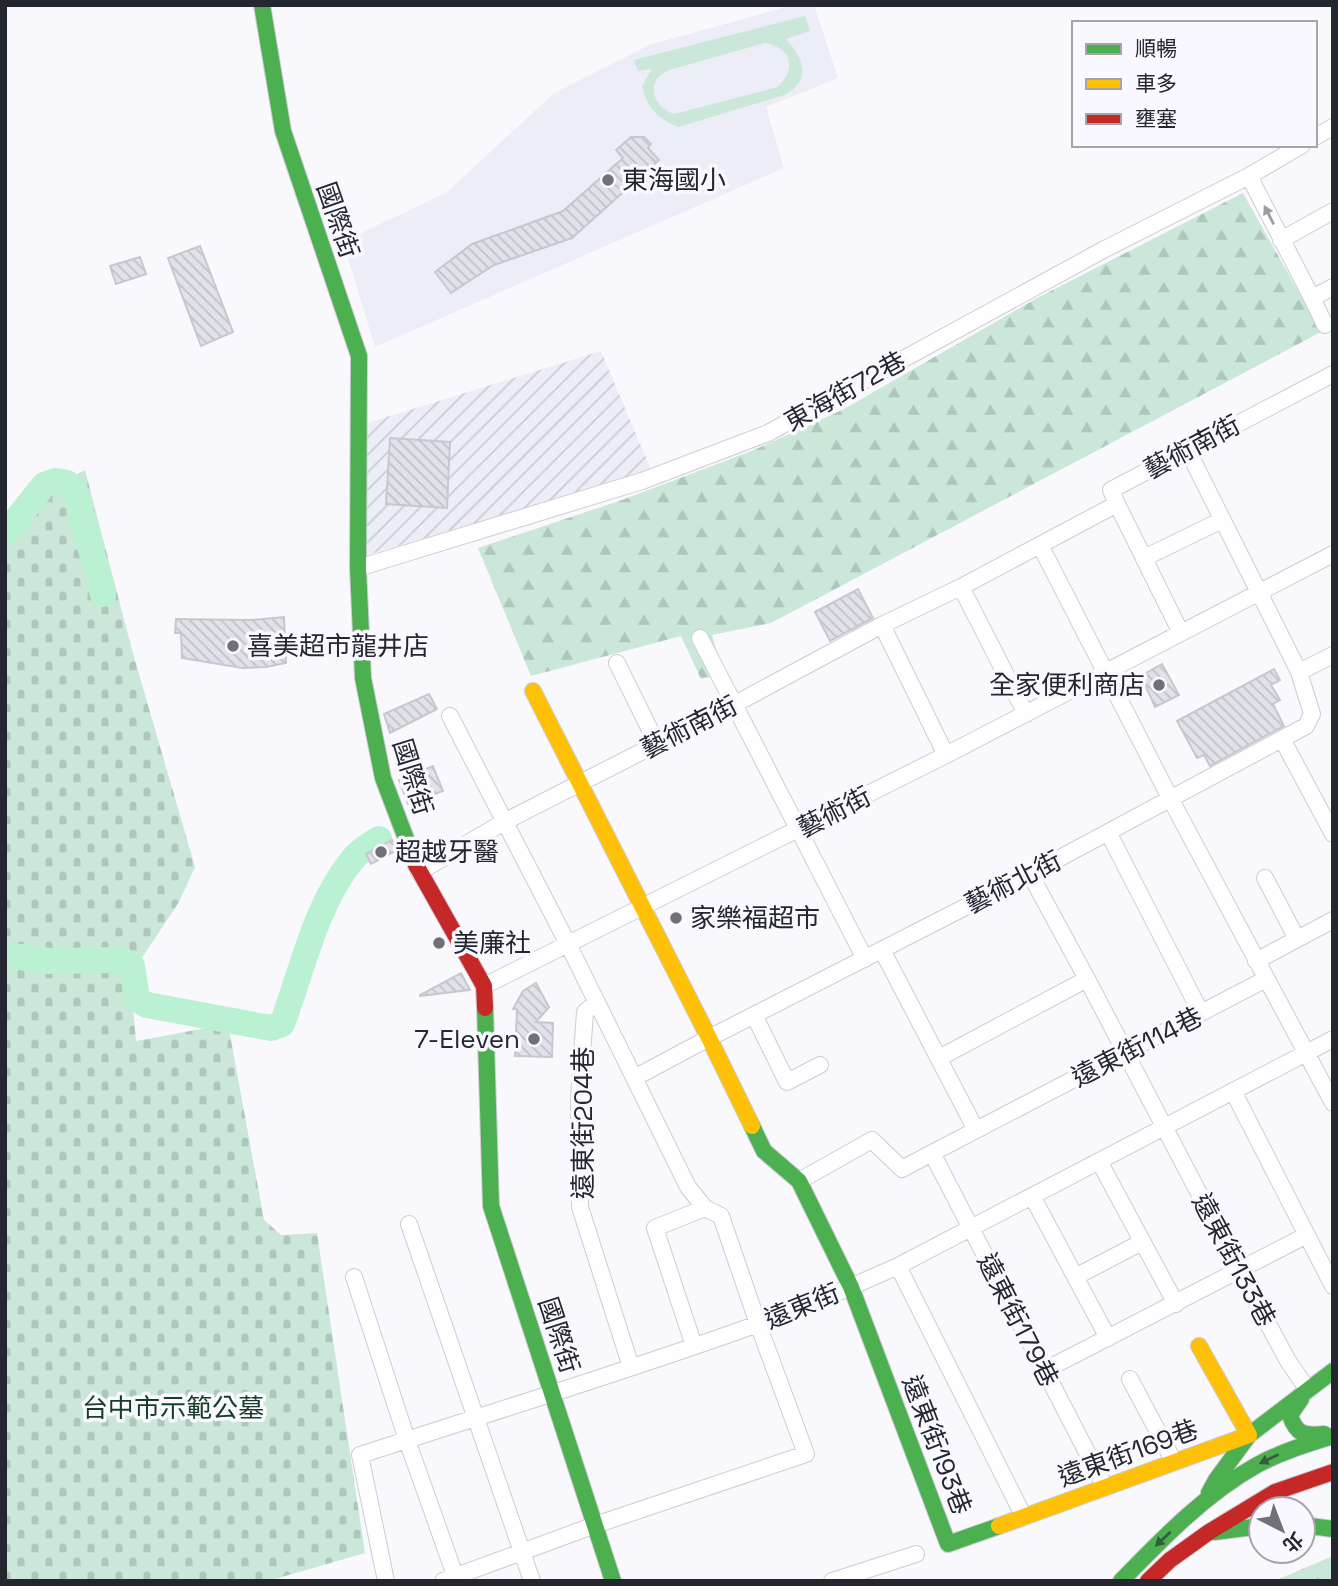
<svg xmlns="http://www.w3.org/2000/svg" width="1338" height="1586" font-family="'Space Grotesk','Noto Sans TC',sans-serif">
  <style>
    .built { fill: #ecedf7 }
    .industrial { fill: url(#industrial-furrows) }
    .grass { fill: #cbe7d9; fill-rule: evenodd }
    .forest { fill: url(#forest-firs) }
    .cemetery { fill: url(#cemetery-stones) }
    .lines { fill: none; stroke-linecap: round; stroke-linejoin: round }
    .river { stroke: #b9f1d2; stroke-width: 26 }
    .building { fill: url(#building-back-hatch); stroke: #c7c8ce; stroke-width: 2 }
    .street-casing { stroke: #ccccd3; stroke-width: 18 }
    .fast-casing { stroke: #ccccd3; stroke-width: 18 }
    .slow-casing { stroke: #ccccd3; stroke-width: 18 }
    .jam-casing { stroke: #ccccd3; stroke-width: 18 }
    .street { stroke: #fefeff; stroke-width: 16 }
    .fast { stroke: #4caf50; stroke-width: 16 }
    .slow { stroke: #ffc107; stroke-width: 16 }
    .jam { stroke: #c62828; stroke-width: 16 }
    .oneway { fill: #9c9da2 }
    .oneway2 { fill: #345d3d }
    .poi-dot { fill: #6f7078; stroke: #f8f8fe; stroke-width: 2.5 }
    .labels { text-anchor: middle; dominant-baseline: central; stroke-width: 7; stroke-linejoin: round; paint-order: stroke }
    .poi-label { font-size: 26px; fill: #242630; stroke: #f8f8fe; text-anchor: start }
    .street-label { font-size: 26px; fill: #242630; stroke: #f8f8fe }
    .park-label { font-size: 26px; fill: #193b29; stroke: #f8f8fe }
  </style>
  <defs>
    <pattern id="industrial-furrows" width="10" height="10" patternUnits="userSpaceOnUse" patternTransform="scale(1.75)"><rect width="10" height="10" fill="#ecedf7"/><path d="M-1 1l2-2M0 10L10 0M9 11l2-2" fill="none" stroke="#cacbd4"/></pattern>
    <pattern id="forest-firs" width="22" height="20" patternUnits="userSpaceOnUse" patternTransform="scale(1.75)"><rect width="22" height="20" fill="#cbe7d9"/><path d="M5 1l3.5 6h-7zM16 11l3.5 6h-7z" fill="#aec6bb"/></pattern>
    <pattern id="cemetery-stones" width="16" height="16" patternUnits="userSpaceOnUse" patternTransform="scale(1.75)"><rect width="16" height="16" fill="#cbe7d9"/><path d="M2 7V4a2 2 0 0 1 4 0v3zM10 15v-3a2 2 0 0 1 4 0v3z" fill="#aec6bb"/></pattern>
    <pattern id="building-back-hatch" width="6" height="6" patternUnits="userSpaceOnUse" patternTransform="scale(1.75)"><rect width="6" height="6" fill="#e0e1e9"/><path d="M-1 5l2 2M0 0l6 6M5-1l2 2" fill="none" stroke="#c0c1c8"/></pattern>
  </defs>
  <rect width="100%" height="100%" fill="#f9f9fd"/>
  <!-- built -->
  <path class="built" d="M793,5H814L838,78L766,107L784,168L375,347L343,242L447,192L553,94L649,45Z"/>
  <!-- industrial -->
  <path class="industrial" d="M601,351L652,472L367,555L364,424Z"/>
  <!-- grass -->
  <path class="grass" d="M805,16L810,31L786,39C803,58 813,80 784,95L679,127C659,120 646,107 642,86L652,69L638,71L634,60ZM765,43C792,48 797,68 778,87L674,114C652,106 644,81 669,70Z"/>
  <!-- forest -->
  <path class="forest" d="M1243,193L1321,332L771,623L712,635L723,674L701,679L681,636L531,676L478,548L622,500L754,450L844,409L1039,297Z
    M1333,1556V1581H1274Z"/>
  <!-- cemetery -->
  <path class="cemetery" d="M85,470L132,650L195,867L179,902L130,976L136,1041L228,1024L264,1220L281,1235L317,1233L365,1553L268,1581H5V517Z"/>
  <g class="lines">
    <!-- river -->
    <path class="river" d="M5,534L44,485L55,481L67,483L75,491L103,594
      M5,955L50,961L122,960L132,966L137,999L147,1005L271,1028L282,1024C302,971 316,903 353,859C359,851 370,845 379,839"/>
  </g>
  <!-- building -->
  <path class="building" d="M631,137H644L651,144L648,148L659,160L572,238L494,265L451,293L435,272L472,244L563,211L623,158L616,150Z
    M200,246L233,332L201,346L168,258Z
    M140,257L146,274L116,284L110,266Z
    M390,438L450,442L447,508L386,504Z
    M858,589L873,618L830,641L815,612Z
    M284,617L286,663L266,667L242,668L182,658L181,633H175L176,619L250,620Z
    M1162,664L1179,695L1155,707L1141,676Z
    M1274,669L1280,680L1271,685L1280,700L1273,704L1284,726L1210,766L1204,755L1197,758L1177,721Z
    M429,694L437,709L390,733L384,714Z
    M433,766L443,791L408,804L399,780Z
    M392,840L397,850L371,864L366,854Z
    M461,973L470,990L420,996V995Z
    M536,983L549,1007L536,1022L553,1023L552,1057L515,1056L517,1009H513L523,991Z"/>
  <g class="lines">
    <defs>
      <path id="street" d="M1315,137L1333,127
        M1249,176L1312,298L1333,287
        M1281,240L1333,211
        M1312,298L1325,325
        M1117,504L1181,633
        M1040,545L1170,798L1333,1103
        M1144,558L1222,520
        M358,568L642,481L768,433L1103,250L1249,176L1302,145
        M961,587L1026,714
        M882,625L946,755
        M700,638L865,959
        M617,663L657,744
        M1299,672L1333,655
        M1282,739L1333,834
        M1108,832L1201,1013
        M419,872L504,822L735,704L882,625L961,587L1117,504L1111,490L1333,374
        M1030,874L1087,979
        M1265,878L1297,939
        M882,950L976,1130
        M1256,961L1333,920
        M484,986L946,755L1333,554
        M597,1002L585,1012L579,1097L580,1207L631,1367
        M754,1015L787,1082L820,1065
        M939,1058L1087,979L1239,1270L1288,1361L1308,1390
        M634,1078L709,1038L1030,874L1306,726L1312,714L1299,672L1187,449
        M1233,1091L1333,1286
        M932,1153L1105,1487
        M1099,1161L1176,1304
        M799,1181L872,1140L902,1169L932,1153L1266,979
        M1032,1196L1108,1338
        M409,1224L532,1581
        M898,1266L1024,1517
        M354,1277L407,1440L457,1581
        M1075,1277L1142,1242
        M694,1346L655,1228L705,1208
        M1045,1370L1307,1235
        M1130,1379L1174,1462
        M386,1581L360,1455C492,1412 625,1372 755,1325C804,1308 851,1287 898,1266L1333,1039
        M443,1581L595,1525L806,1454L758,1324L721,1216L705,1208L688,1187L568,944L450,716
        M832,1581L916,1554"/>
      <path id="fast" d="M262,5L283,131L359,356L358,568L363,678L383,778L416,865
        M485,1008L491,1206L613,1581
        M752,1126L764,1151L799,1181L851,1287L948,1544L999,1526
        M1301,1399L1290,1415C1296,1435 1305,1436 1324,1434
        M1209,1493L1216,1480L1249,1435L1333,1371
        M1303,1525L1333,1529
        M1214,1532L1261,1526
        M1121,1581C1162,1539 1205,1494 1257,1465C1281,1452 1307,1444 1333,1436"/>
      <path id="slow" d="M533,691L709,1038L752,1126
        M999,1526L1249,1435L1199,1346"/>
      <path id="jam" d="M416,865L484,986L485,1008
        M1148,1581L1170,1560L1209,1532L1275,1492L1333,1472"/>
    </defs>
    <!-- street casing -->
    <use href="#street" class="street-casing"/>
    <!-- fast casing -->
    <use href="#fast" class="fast-casing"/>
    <!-- slow casing -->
    <use href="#slow" class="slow-casing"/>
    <!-- jam casing -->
    <use href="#jam" class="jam-casing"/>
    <!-- street -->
    <use href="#street" class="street"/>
    <!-- fast -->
    <use href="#fast" class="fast"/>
    <!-- slow -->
    <use href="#slow" class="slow"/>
    <!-- jam -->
    <use href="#jam" class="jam"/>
  </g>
  <!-- one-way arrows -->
  <defs><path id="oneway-solid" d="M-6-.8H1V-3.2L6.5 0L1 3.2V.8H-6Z" transform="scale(1.75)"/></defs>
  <use class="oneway" href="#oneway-solid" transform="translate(1269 215) rotate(-117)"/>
  <g class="oneway2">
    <use href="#oneway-solid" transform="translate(1269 1459) rotate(154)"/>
    <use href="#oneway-solid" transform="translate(1163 1539) rotate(137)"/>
  </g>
  <!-- markers -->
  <g class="poi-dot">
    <circle cx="608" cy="180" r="7"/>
    <circle cx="233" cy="646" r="7"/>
    <circle cx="1159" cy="685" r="7"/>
    <circle cx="381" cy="852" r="7"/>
    <circle cx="676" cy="918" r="7"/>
    <circle cx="439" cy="943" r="7"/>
    <circle cx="534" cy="1039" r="7"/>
  </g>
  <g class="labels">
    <!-- poi labels -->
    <g class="poi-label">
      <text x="622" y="180">東海國小</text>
      <text x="247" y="646">喜美超市龍井店</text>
      <text x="1145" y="685" text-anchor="end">全家便利商店</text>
      <text x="395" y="852">超越牙醫</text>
      <text x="690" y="918">家樂福超市</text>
      <text x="453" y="943">美廉社</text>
      <text x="520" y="1039" text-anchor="end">7-Eleven</text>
    </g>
    <!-- street labels -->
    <g class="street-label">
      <text transform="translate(338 220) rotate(71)">國際街</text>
      <text transform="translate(845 391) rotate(-29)">東海街72巷</text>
      <text transform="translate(1192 447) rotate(-28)">藝術南街</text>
      <text transform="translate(689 727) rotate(-27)">藝術南街</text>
      <text transform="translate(413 777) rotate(73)">國際街</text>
      <text transform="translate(834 812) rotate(-27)">藝術街</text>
      <text transform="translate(1013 882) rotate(-27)">藝術北街</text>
      <text transform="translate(1137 1047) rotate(-27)">遠東街114巷</text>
      <text transform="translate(583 1123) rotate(-90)">遠東街204巷</text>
      <text transform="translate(1234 1260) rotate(62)">遠東街133巷</text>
      <text transform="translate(802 1306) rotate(-22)">遠東街</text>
      <text transform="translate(1018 1320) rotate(63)">遠東街179巷</text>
      <text transform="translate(559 1335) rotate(72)">國際街</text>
      <text transform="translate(937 1445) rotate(69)">遠東街193巷</text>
      <text transform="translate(1128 1453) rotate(-20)">遠東街169巷</text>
    </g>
    <!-- park labels -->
    <g class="park-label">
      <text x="173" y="1408">台中市示範公墓</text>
    </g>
  </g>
  <!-- border -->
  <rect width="1338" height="1586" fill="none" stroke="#242630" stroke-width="14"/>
  <!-- legend -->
  <rect x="1072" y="21" width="245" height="126" fill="#f8f8fe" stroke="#a3a4ac" stroke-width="2"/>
  <rect x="1086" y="44" width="35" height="10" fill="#4caf50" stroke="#a3a4ac" stroke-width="2"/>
  <text x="1135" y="56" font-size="21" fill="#242630">順暢</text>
  <rect x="1086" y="79" width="35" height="10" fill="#ffc107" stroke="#a3a4ac" stroke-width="2"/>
  <text x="1135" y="91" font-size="21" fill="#242630">車多</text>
  <rect x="1086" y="114" width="35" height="10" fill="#c62828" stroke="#a3a4ac" stroke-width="2"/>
  <text x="1135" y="126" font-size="21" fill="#242630">壅塞</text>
  <!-- north arrow -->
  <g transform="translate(1282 1530) rotate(138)"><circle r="33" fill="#f8f8fe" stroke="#a3a4ac" stroke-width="2"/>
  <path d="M0-5L12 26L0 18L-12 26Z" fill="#6f7078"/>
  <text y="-10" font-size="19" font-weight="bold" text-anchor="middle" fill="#242630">北</text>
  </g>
</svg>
